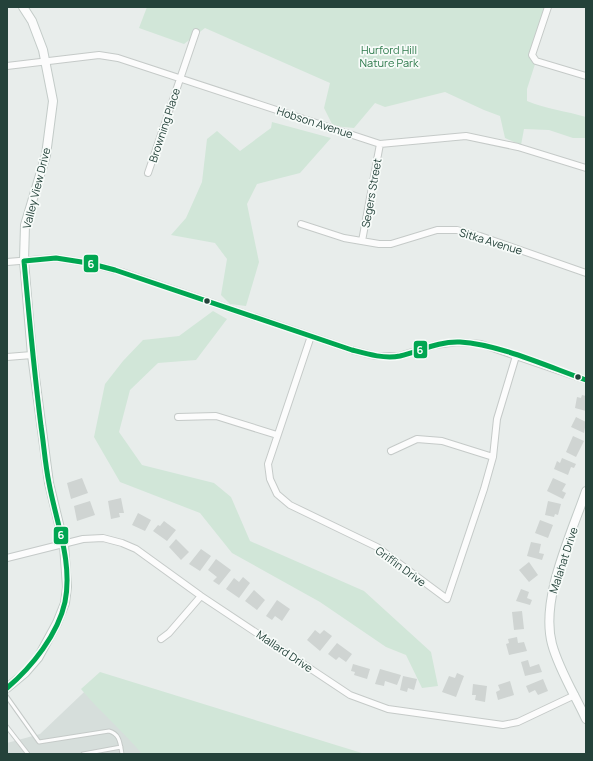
<svg xmlns="http://www.w3.org/2000/svg" width="593" height="761" font-family="Manrope,sans-serif">
  <style>
    .built { fill: #d6dedb }
    .green { fill: #d1e6d8 }
    .building { fill: #cfd4d2 }
    .lines { fill: none; stroke-linecap: round; stroke-linejoin: round }
    .lane-casing { stroke: #c5cac8; stroke-width: 5 }
    .street-casing { stroke: #c5cac8; stroke-width: 8 }
    .secondary-casing { stroke: #c3cbc8; stroke-width: 10 }
    .lane { stroke: #fcfcfc; stroke-width: 3 }
    .street { stroke: #fcfcfc; stroke-width: 6 }
    .secondary { stroke: #fcfcfc; stroke-width: 8 }
    .bus-1-casing { stroke: #f7fbf9; stroke-width: 8 }
    .bus-1 { stroke: #00a651; stroke-width: 5 }
    .bus-dot { fill: #24423a; stroke: #f7fbf9; stroke-width: 1.5 }
    .labels { text-anchor: middle; dominant-baseline: central; stroke-width: 3.5; stroke-linejoin: round; paint-order: stroke }
    .park-label { font-size: 11px; fill: #2d7a4b; stroke: #f7fbf9 }
    .street-label { font-size: 11px; fill: #24423a; stroke: #f7fbf9 }
    .line-badge { stroke: #f7fbf9; stroke-width: 1.5 }
    .badge-label { font-size: 11px; text-anchor: middle; font-weight: bold; fill: #fff }
  </style>
  <rect width="100%" height="100%" fill="#e8edeb"/>
  <!-- built -->
  <path class="built" d="M102,675L354,754H7V743L40,734Z"/>
  <!-- green -->
  <path class="green" d="M147,7H548L532,51L536,61L527,89V101C546,109 566,111 586,117V138H573L549,130L524,129L521,145L505,138L500,116L484,110L445,92L385,107L375,103L354,128L333,126L324,108L330,83L205,28L184,44L139,28Z
    M272,122L331,138L300,173L257,184L247,204L259,262L246,306L230,304L221,295L227,259L215,243L171,235L186,218L202,182L207,139L217,131L240,151L271,128Z
    M213,311L227,319L196,360L158,363L130,390L119,432L142,465L214,483L231,497L250,541L364,591L431,652L438,686L422,688L406,655L386,647L320,602L232,553L200,513L120,482L94,437L105,384L123,361L143,340L179,336Z
    M100,672L365,754H142C123,731 100,712 81,689Z"/>
  <!-- building -->
  <path class="building" d="M582,395L586,396V411L575,408L577,397L581,398Z
    M576,417L586,422L584,433L571,427Z
    M573,436L584,441L576,457L566,452Z
    M562,458L576,464L574,468L571,467L568,475L554,469L557,461L560,463Z
    M82,478L88,493L71,499L67,483Z
    M553,478L566,484L562,491L566,493L563,499L547,491Z
    M121,498L124,513H119L120,517L111,519L108,501Z
    M90,501L95,515L77,521L74,506Z
    M548,501L561,504L558,515L555,514L554,517L545,515Z
    M138,513L151,520L145,531L132,525Z
    M540,520L553,525L548,538L535,533Z
    M164,521L176,530L167,541L153,531L158,525L160,526Z
    M176,539L189,552L181,560L169,547Z
    M531,542L541,544L539,553L544,554L542,560L527,556Z
    M201,549L211,556L200,571L189,564Z
    M216,559L231,570L219,585L213,581L217,577L208,570Z
    M529,562L538,575L529,582L519,570Z
    M243,577L250,583L239,598L226,589L234,578L239,582Z
    M521,589L529,592L527,598L532,600L530,605L516,601Z
    M254,590L265,600L257,610L245,601Z
    M277,600L290,609L282,621L275,616L272,620L266,616Z
    M522,611L524,629L514,630L512,612Z
    M315,630L320,634L324,630L332,636L320,651L307,640Z
    M517,637L518,643L524,642L527,651L509,655L506,644L509,643L508,639Z
    M337,643L352,654L346,662L339,657L336,660L328,654Z
    M528,660L530,667L539,664L542,672L525,676L521,662Z
    M353,664L370,669L367,679L354,675L355,672L351,671Z
    M380,669L401,675L397,685L385,681L384,686L375,684Z
    M457,673L464,676L456,697L442,692L449,676L455,678Z
    M403,676L417,679L414,690L408,688L407,692L400,690Z
    M543,679L548,691L538,695L535,690L529,693L526,686Z
    M510,681L514,695L498,700L496,692L500,690L498,685Z
    M473,684L487,686L485,702L475,700L476,695H472Z"/>
  <g class="lines">
    <defs>
      <path id="lane" d="M7,697L39,742L109,731C120,734 120,743 122,754
        M7,727L28,754
        M83,754L121,747"/>
      <path id="street" d="M548,7L532,55L536,61L586,76
        M7,66L99,55L118,58L380,144L466,136L518,147L586,168
        M148,173L196,32
        M301,224L344,238L379,244H391L437,230H457L480,236L586,273
        M362,241L380,144
        M7,262L56,258L88,263L122,272L352,350L376,356H399L435,345L458,342L481,344L586,380
        M311,336L268,464L270,479L277,494L290,505L377,547L447,599L484,489L493,457L497,419L516,356
        M7,357L32,355
        M178,417L216,416L277,435
        M391,451L417,439L442,441L493,457
        M7,558L83,539L103,538L122,543L136,549L201,596L350,695L388,709L503,725L518,722L575,695
        M161,639L169,633L201,596"/>
      <path id="secondary" d="M586,491C571,535 540,599 552,644C559,670 575,695 586,719
        M7,688L25,673L38,658L57,623L65,603L67,587L64,545L49,483L32,355L24,261L25,225L46,155L53,101L43,50L32,21L23,7"/>
    </defs>
    <!-- lane casing -->
    <use href="#lane" class="lane-casing"/>
    <!-- street casing -->
    <use href="#street" class="street-casing"/>
    <!-- secondary casing -->
    <use href="#secondary" class="secondary-casing"/>
    <!-- lane -->
    <use href="#lane" class="lane"/>
    <!-- street -->
    <use href="#street" class="street"/>
    <!-- secondary -->
    <use href="#secondary" class="secondary"/>
    <defs>
      <path id="bus-1" d="M7,688C32,667 58,634 65,602C73,562 56,522 49,483C45,464 44,445 41,426C34,371 29,316 24,261L56,258L88,263L115,270L352,350C367,354 384,359 400,356C420,351 439,341 460,342C498,344 549,367 586,380"/>
    </defs>
    <!-- bus-1 casing -->
    <use href="#bus-1" class="bus-1-casing"/>
    <!-- bus-1 -->
    <use href="#bus-1" class="bus-1"/>
  </g>
  <!-- markers -->
  <g class="bus-dot">
    <circle cx="207" cy="301" r="3.5"/>
    <circle cx="578" cy="377" r="3.5"/>
  </g>
  <g class="labels">
    <!-- park labels -->
    <g class="park-label">
      <text x="389" y="49">Hurford Hill<tspan x="389" dy="13">Nature Park</tspan></text>
    </g>
    <!-- street labels -->
    <g class="street-label">
      <text transform="translate(315 122) rotate(18)">Hobson Avenue</text>
      <text transform="translate(164 125) rotate(-72)">Browning Place</text>
      <text transform="translate(36 188) rotate(-76)">Valley View Drive</text>
      <text transform="translate(371 193) rotate(-80)">Segers Street</text>
      <text transform="translate(491 241) rotate(17)">Sitka Avenue</text>
      <text transform="translate(563 560) rotate(-72)">Malahat Drive</text>
      <text transform="translate(401 566) rotate(36)">Griffin Drive</text>
      <text transform="translate(285 651) rotate(34)">Mallard Drive</text>
    </g>
  </g>
  <g class="line-badge">
    <rect x="83" y="254" width="16" height="19" rx="4" fill="#00a651"/>
    <rect x="413" y="340" width="15" height="19" rx="4" fill="#00a651"/>
    <rect x="53" y="526" width="16" height="19" rx="4" fill="#00a651"/>
  </g>
  <g class="badge-label">
    <text x="91" y="268">6</text>
    <text x="420" y="354">6</text>
    <text x="61" y="539">6</text>
  </g>
  <!-- border -->
  <rect width="593" height="761" fill="none" stroke="#24423a" stroke-width="16"/>
</svg>
